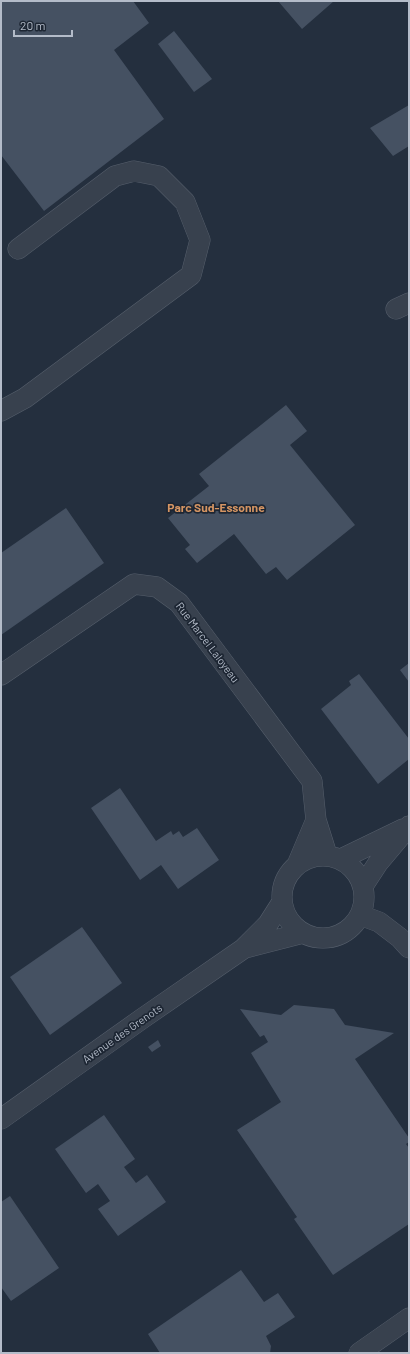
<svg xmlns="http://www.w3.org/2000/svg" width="410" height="1354" font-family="Barlow,sans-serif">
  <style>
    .building { fill: #455162 }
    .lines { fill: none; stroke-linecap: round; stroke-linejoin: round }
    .minor-casing { stroke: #565f6c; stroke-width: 21 }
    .minor { stroke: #38414e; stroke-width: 20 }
    .labels { text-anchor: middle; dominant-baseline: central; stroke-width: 3.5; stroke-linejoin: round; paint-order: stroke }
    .street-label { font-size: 11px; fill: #b4bcc9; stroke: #1d2633 }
    .neighbourhood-label { font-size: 12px; font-weight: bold; fill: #d59563; stroke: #1d2633 }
  </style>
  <rect width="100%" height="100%" fill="#242f3e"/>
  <!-- building -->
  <path class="building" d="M1,1H133L149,23L114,50L164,119L44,211L1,155Z
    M278,1H334L302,29Z
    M174,31L212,79L194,92L158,44Z
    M409,105V146L393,156L370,128Z
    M286,405L307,431L290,445L355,525L287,580L276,567L266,574L234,534L197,563L185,549L190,545L168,518L209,486L199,474Z
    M66,508L104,563L1,635V553Z
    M409,663V682L400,670Z
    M359,674L409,739V759L378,784L321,709L351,685L349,681Z
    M120,788L156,841L171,831L173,835L179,831L183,837L197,828L219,860L178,889L161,865L140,880L91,808Z
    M82,927L122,983L50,1035L10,977Z
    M294,1005L334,1009L345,1025L394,1033L355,1059L409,1138V1142L406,1144L409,1148V1224L333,1275L294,1219L297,1217L237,1130L281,1102L251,1053L268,1042L264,1035L260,1037L240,1009L281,1015Z
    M158,1040L161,1046L152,1052L148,1047Z
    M104,1115L135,1159L124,1167L136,1183L147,1175L166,1202L118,1236L98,1209L110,1201L98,1184L86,1193L55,1149Z
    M10,1196L59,1268L11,1301L1,1287V1202Z
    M241,1270L264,1302L278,1293L295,1317L266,1336L271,1346L270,1353H160L148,1334Z"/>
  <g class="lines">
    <defs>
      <path id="minor" d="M396,309L409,303
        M1,411L25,398L191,275L200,240L185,202L159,176L134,171L115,176L18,249
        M1,675L134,584L157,587L179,603L312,781L316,820L327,855
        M282 897a41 41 0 1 1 82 0a41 41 0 1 1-82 0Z
        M341,859L403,829
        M297,865L316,820
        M363,886L378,863L409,826
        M360,915L379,922L400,938L409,948
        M245,948L303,933
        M1,1119L143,1018L243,949L268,924L282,902
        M359,1353L409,1318"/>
    </defs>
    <!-- minor casing -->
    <use href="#minor" class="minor-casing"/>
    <!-- minor -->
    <use href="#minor" class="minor"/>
  </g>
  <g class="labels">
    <!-- street labels -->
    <g class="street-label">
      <text transform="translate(208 642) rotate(53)">Rue Marcel Laloyeau</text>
      <text transform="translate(122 1033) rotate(-35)">Avenue des Grenots</text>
    </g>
    <!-- neighbourhood labels -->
    <g class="neighbourhood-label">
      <text x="216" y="507">Parc Sud-Essonne</text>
    </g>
  </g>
  <!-- border -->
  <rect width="410" height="1354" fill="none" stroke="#b4bcc9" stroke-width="4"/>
  <!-- scale -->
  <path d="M14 30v6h58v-6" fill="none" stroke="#b4bcc9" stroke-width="2"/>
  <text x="20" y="30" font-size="12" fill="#b4bcc9" stroke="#1d2633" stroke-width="3" paint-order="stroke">20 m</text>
</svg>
